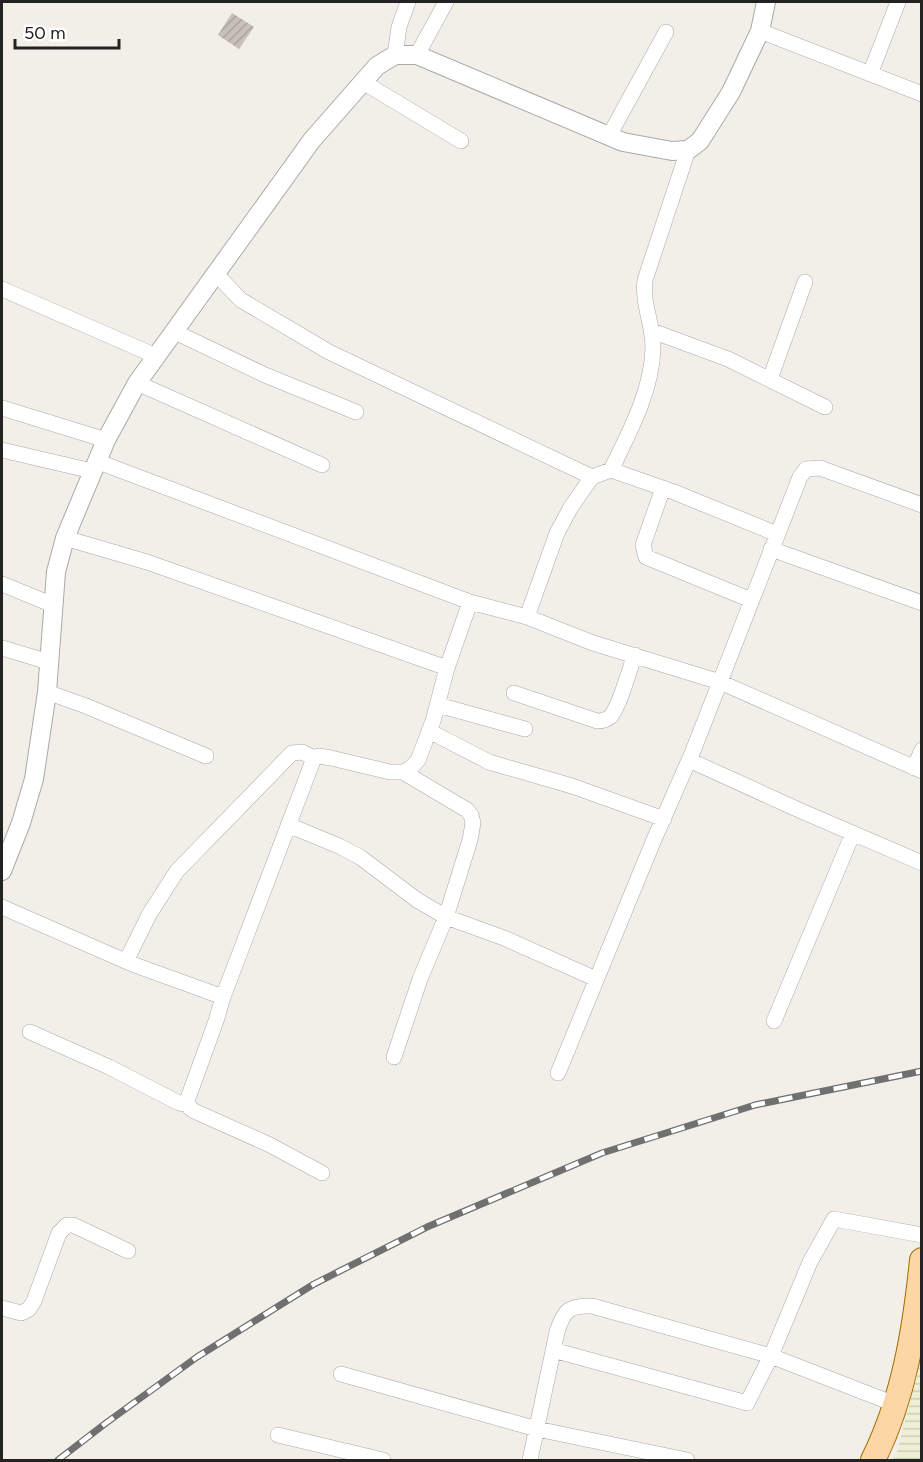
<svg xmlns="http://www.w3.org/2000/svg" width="923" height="1462" font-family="Figtree,sans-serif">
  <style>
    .farmland { fill: url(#farmland-rules) }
    .building { fill: url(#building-hatch) }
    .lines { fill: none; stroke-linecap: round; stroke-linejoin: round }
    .minor-casing { stroke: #a9a9a9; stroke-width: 16 }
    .tertiary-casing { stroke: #a9a9a9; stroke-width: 20 }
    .primary-casing { stroke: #a06b00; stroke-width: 26 }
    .minor { stroke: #fff; stroke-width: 15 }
    .tertiary { stroke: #fff; stroke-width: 18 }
    .primary { stroke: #fcd6a4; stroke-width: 24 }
    .rail-casing { stroke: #707070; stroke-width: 7 }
    .rail { stroke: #fff; stroke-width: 4.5; stroke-dasharray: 14; stroke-linecap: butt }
  </style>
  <defs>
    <pattern id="farmland-rules" width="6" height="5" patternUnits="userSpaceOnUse" patternTransform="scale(1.5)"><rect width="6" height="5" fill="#eef0d5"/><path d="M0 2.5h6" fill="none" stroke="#ccceb7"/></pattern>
    <pattern id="building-hatch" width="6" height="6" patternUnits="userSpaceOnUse" patternTransform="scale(1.5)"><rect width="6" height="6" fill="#c7bfb8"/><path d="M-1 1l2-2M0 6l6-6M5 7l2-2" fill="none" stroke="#aba49e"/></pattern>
  </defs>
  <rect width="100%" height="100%" fill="#f2efe9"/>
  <!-- farmland -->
  <path class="farmland" d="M921,1360V1460H892L897,1452Z"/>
  <!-- building -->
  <path class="building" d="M232,13L254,27L239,49L218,35Z"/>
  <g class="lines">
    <defs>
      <path id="minor" d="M760,31L922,94
        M395,55L399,27L408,2
        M417,55L446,2
        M870,74L898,2
        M363,82L461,141
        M609,136L666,32
        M215,273L241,300L329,352L592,477
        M2,289L156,356
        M173,331L265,375L356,412
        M652,331L728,359L825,407
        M770,379L805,282
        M137,383L322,465
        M2,408L106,440
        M2,450L92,471
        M96,461L470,602L527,617L593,643L720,682L922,771
        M611,470L674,492L777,534
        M663,488L643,545L646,557L751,600
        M65,538L147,562L447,668
        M771,549L922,603
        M2,584L53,605
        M527,617L557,533L571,507L592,477L611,470C629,433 652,391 653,348C653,324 642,304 645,280L688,150
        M2,648L49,662
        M47,692L86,706L206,756
        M514,693L597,721C603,721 607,720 611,716C620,705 629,670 635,655
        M438,705L525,729
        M429,731L489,762L572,786L664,819
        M314,758L223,997L216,1021L187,1101L190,1108L194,1111L268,1144L322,1173
        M689,760L799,810L922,863
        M914,768L922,750
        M288,825L339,846L360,857L417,900L446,917L504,938L596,979
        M2,907L132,964L223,997
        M126,961L150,913L177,871L292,753L302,752L314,758L319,756L331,758L390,772H403L411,768L418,760L433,721L447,668L470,602
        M774,1021L853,833
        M30,1032L109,1067L179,1103L188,1105
        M394,1057L420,979L446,917L470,840L473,823L471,815L467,810L403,772
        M558,1073L653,842L693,751L800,477L806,469L820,468L922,505
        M2,1308L21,1313L29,1309L34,1301L59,1233L67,1225H73L128,1251
        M553,1350L747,1403L771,1356L810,1262L834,1219L922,1235
        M341,1374L537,1429L687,1460
        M278,1435L383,1460
        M530,1460L557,1332C564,1310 569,1305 592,1306L771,1356L897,1405"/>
      <path id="tertiary" d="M2,871L21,823L34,779L47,692L56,572L65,538L106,440L137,383L312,140L377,66L395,55H417L623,142L672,151L688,150L700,141L731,92L760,31L766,2"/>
      <path id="primary" d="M873,1460C904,1398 915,1329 922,1260"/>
    </defs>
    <!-- minor casing -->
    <use href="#minor" class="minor-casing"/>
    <!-- tertiary casing -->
    <use href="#tertiary" class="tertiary-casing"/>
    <!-- primary casing -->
    <use href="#primary" class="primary-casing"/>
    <!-- minor -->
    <use href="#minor" class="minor"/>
    <!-- tertiary -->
    <use href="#tertiary" class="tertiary"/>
    <!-- primary -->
    <use href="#primary" class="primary"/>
    <defs>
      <path id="rail" d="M58,1460L106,1423L197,1357L314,1284L427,1227L602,1153L755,1105L922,1071"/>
    </defs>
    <!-- rail casing -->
    <use href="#rail" class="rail-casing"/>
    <!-- rail -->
    <use href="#rail" class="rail"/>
  </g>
  <!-- border -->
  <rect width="923" height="1462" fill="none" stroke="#222222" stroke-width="6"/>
  <!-- scale -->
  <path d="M15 39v9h104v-9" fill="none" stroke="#222222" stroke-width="3"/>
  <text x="24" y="39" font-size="18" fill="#222222" stroke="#ffffff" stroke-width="4.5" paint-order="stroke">50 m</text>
</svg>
